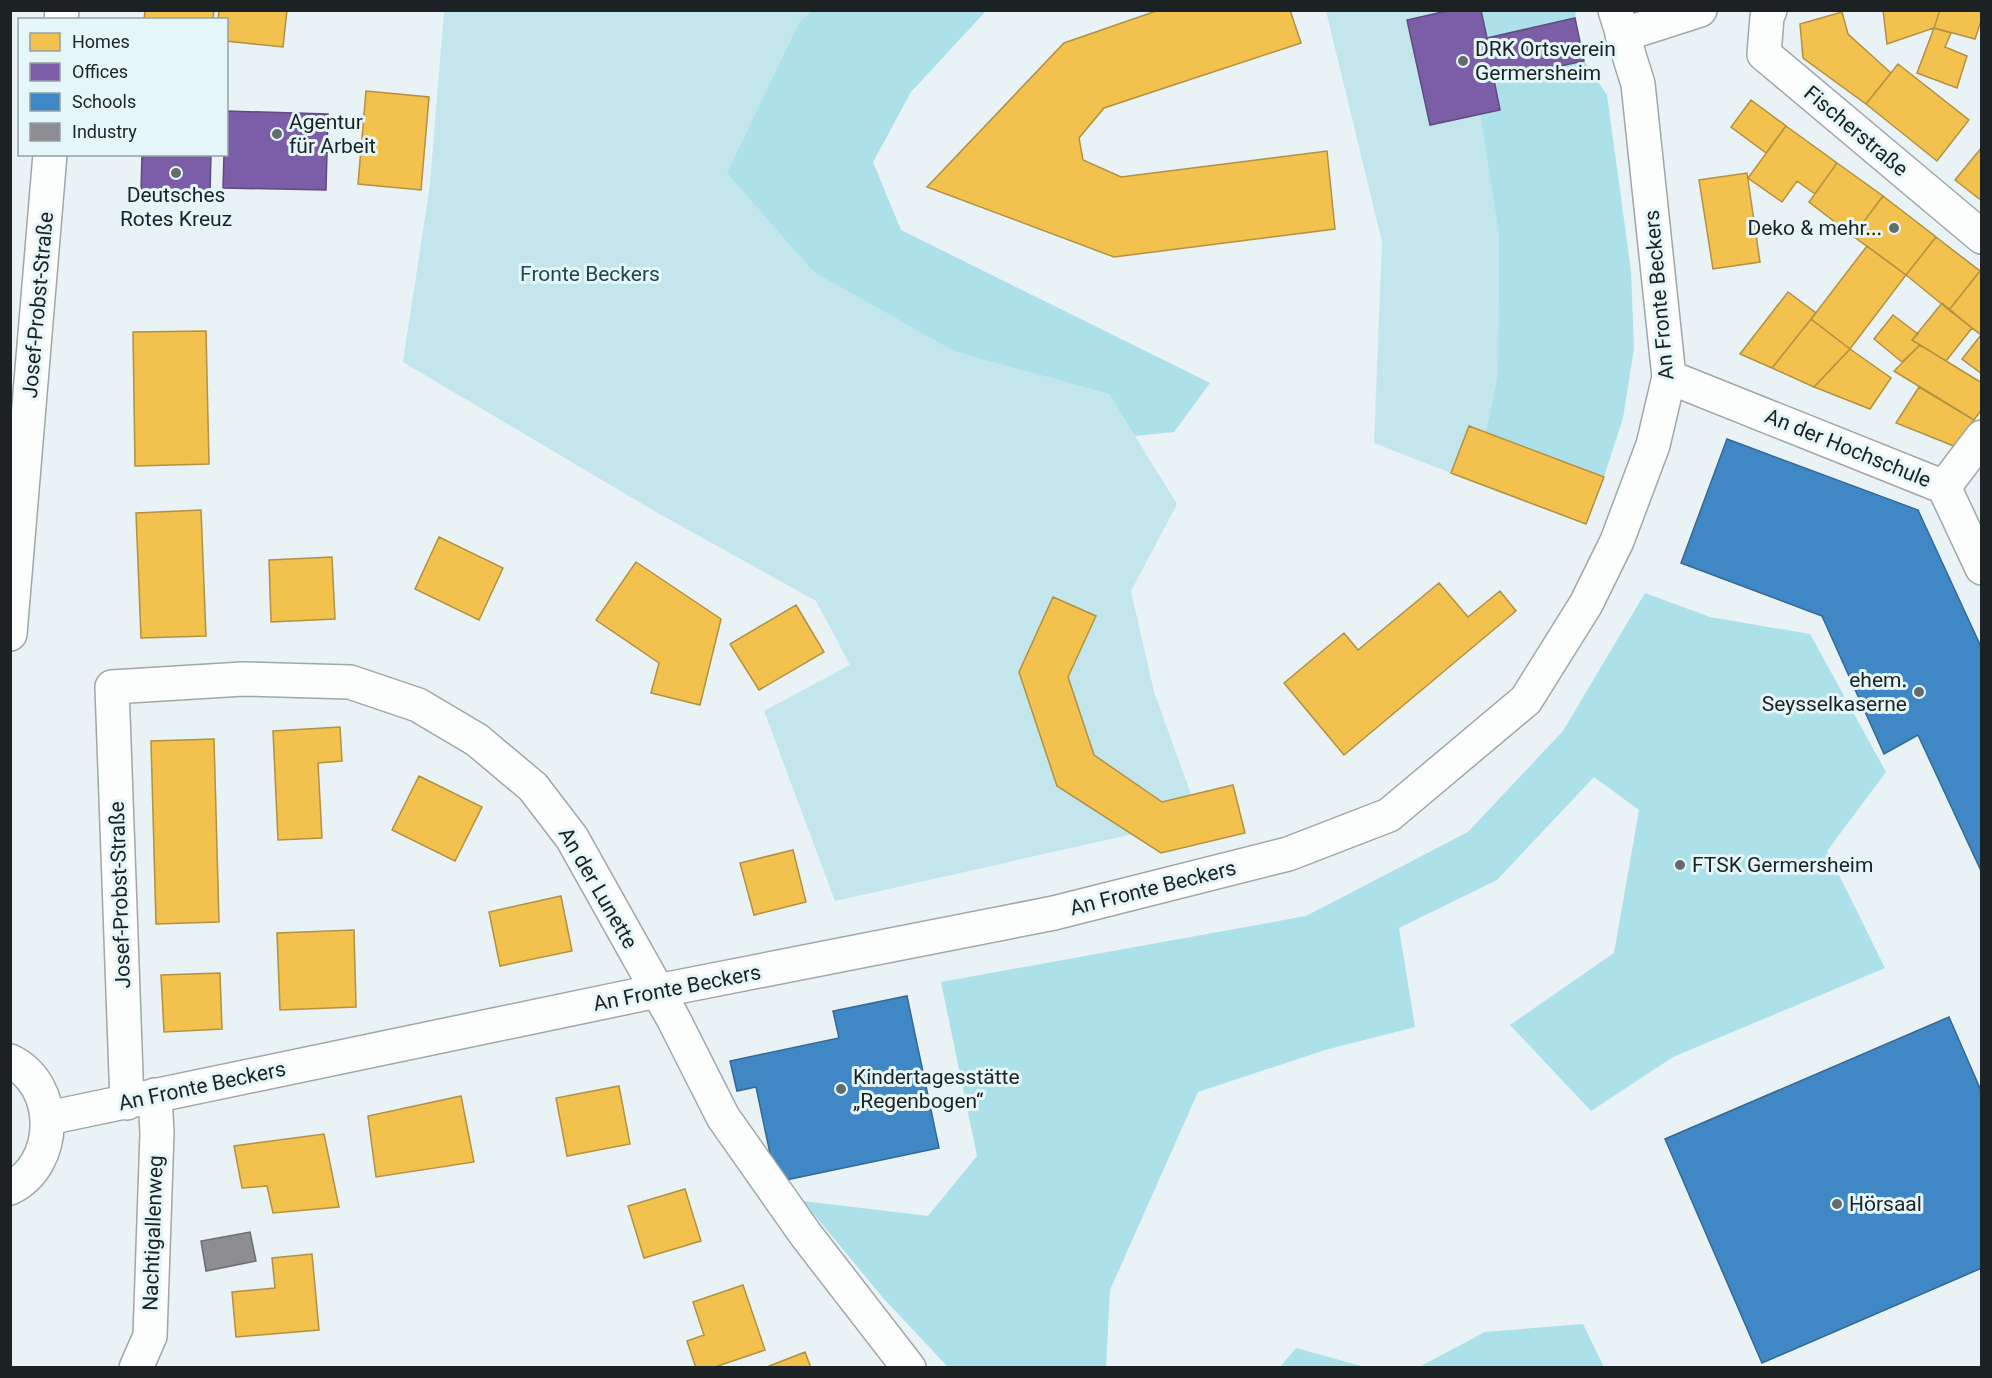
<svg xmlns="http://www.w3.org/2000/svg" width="1992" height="1378" font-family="Roboto,sans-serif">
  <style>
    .green { fill: #c3e6ec }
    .forest { fill: #ace1e9 }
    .homes { fill: #f2c14e; stroke: #b29141; stroke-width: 1.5 }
    .offices { fill: #7b5ea7; stroke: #5e4c7f; stroke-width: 1.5 }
    .schools { fill: #3f88c5; stroke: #346994; stroke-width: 1.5 }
    .industry { fill: #8d8d92; stroke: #6b6d71; stroke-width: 1.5 }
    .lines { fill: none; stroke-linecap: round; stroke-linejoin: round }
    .minor-casing { stroke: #a0a7a8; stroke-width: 36 }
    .secondary-casing { stroke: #a0a7a8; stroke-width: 36 }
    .minor { stroke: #fcfdfd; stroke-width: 33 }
    .secondary { stroke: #fcfdfd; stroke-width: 33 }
    .poi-dot { fill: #646b6c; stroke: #e5f6f8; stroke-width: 2 }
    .labels { text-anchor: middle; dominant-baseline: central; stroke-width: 6; stroke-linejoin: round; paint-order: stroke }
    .poi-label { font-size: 21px; fill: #1c2223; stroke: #e5f6f8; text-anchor: start }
    .street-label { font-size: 21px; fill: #1c2223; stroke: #e5f6f8 }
    .park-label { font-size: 21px; fill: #1d474d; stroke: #e5f6f8 }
  </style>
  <rect width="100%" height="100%" fill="#e9f2f4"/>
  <!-- green -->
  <path class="green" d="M444,11H812L800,21L956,352L1109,394L1177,504L1131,591L1154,692L1200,819L835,901L764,711L850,665L816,601L656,512L403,362L430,184Z
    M1326,11H1451L1407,20L1429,124L1480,114L1499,235L1498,373L1486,432L1469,426L1451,473L1374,443L1382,242Z"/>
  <!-- forest -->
  <path class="forest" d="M812,11H986L911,92L873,162L901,230L1210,383L1174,432L1135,436L1109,394L956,352L814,272L727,173L800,21Z
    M1481,11H1576L1575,18L1487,38Z
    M1584,61L1607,95L1631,271L1634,348L1623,418L1604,477L1486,432L1498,373L1499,235L1480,114L1500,110L1494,80Z
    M1645,593L1710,617L1810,634L1886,772L1827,851L1885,968L1673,1057L1591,1111L1510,1025L1614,953L1639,810L1594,777L1497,880L1399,928L1415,1027L1325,1050L1198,1092L1110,1290L1106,1367H948L884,1299L803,1201L928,1216L977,1156L941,982L1306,916L1468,832L1563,731Z
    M1583,1324L1604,1367H1419L1485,1332Z
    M1296,1348L1365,1367H1280Z"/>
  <!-- homes -->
  <path class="homes" d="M145,10H214L213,20H144Z
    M219,10H287L283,47L226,41V20H218Z
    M1159,10H1290L1301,43L1104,108L1079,138L1083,160L1121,177L1327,151L1335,229L1114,257L927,187L1064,43Z
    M1883,10H1940L1934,28L1887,44Z
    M1940,10H1982V18L1975,39L1934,28Z
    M1842,12L1848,34L1891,73L1866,104L1803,58L1800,24Z
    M1934,28L1951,33L1945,47L1967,56L1957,88L1917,73Z
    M1898,64L1969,120L1937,161L1866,104Z
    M366,91L429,97L421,190L358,184Z
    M1751,100L1786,126L1766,153L1731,127Z
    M1786,126L1837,163L1815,194L1797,181L1782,202L1748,178Z
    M1982,147V201L1955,180Z
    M1837,163L1883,196L1853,236L1809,202Z
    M1747,173L1760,262L1713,269L1699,180Z
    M1883,196L1936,237L1906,275L1853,236Z
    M1936,237L1980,271L1949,310L1906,275Z
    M1867,246L1906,275L1850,349L1811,319Z
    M1980,271L1982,272V374L1962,359L1981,335L1949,310Z
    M1788,292L1816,313L1772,368L1740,354Z
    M1942,303L1972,328L1946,361L1912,340Z
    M1893,315L1918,334L1912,340L1920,345L1902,362L1874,339Z
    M1811,319L1850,349L1814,387L1772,368Z
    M206,331L209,464L135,466L133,332Z
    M1920,345L1982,383V409L1974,420L1894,371Z
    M1850,349L1891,378L1870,409L1814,387Z
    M1919,387L1974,420L1954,446L1896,423Z
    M1469,426L1604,477L1586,524L1451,473Z
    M201,510L206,636L141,638L136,513Z
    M439,537L503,568L479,620L415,589Z
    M332,557L335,619L271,622L269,560Z
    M636,562L721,619L700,705L651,693L659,663L596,620Z
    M1439,583L1468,617L1500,591L1516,611L1344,755L1284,683L1344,633L1358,650Z
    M1053,597L1096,616L1068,677L1094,755L1162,802L1233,785L1245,833L1161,853L1057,786L1019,672Z
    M796,605L824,652L759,690L730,644Z
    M340,727L342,761L318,763L322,838L278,840L273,731Z
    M214,739L219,922L156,924L151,741Z
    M419,776L482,807L455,861L392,830Z
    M793,850L806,902L754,915L740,863Z
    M561,896L572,951L500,966L489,912Z
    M354,930L356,1007L280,1010L277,933Z
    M220,973L222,1029L164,1032L161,975Z
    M619,1086L630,1144L567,1156L556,1098Z
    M461,1096L474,1162L376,1177L368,1116Z
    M324,1134L339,1207L273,1213L267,1186L242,1188L234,1146Z
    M685,1189L701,1241L644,1258L628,1206Z
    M312,1254L319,1330L236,1337L232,1292L275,1288L272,1258Z
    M743,1285L765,1350L712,1368H696L687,1341L704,1335L693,1302Z
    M805,1352L811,1368H764Z"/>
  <!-- offices -->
  <path class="offices" d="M1451,10H1481L1487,38L1575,18L1584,61L1494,80L1500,110L1430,125L1407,20Z
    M226,111L328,114L326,190L223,188L224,154H226Z
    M142,154H211L210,193L141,191Z"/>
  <!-- schools -->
  <path class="schools" d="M1727,439L1918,510L1982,649V873L1918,735L1884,754L1822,616L1681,563Z
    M907,996L939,1148L776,1182L756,1087L737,1091L730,1061L839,1038L833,1011Z
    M1949,1017L1982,1093V1268L1762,1363L1665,1139Z"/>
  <!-- industry -->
  <path class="industry" d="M250,1232L256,1261L206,1271L201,1241Z"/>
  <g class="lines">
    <defs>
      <path id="minor" d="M1770,10L1767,17L1764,54L1982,237
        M1622,35L1700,10
        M1669,377L1944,487L1982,568
        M1944,487L1982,437
        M127,1103L112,687L243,679L350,682L418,705L477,740L533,787L572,838L674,1020L723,1117L806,1235L909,1368
        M48,1118L657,991L1054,913L1288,854L1389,815L1526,700L1586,604L1617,541L1653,445L1669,377L1638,84L1615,10
        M136,1368L150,1336L157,1133L155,1095"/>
      <path id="secondary" d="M61,20L62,10
        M10,634L50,154
        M10,1061C60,1085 59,1164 10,1188"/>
    </defs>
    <!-- minor casing -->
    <use href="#minor" class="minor-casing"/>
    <!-- secondary casing -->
    <use href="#secondary" class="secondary-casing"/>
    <!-- minor -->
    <use href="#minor" class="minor"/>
    <!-- secondary -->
    <use href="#secondary" class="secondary"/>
  </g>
  <!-- markers -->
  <g class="poi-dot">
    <circle cx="1463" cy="61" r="6"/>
    <circle cx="277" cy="134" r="6"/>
    <circle cx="176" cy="173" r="6"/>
    <circle cx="1894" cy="228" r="6"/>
    <circle cx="1919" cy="692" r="6"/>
    <circle cx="1680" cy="865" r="6"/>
    <circle cx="841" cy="1089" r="6"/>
    <circle cx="1837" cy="1204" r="6"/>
  </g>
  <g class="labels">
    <!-- poi labels -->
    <g class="poi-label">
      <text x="1475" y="49">DRK Ortsverein<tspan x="1475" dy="24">Germersheim</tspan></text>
      <text x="289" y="122">Agentur<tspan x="289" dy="24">für Arbeit</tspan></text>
      <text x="176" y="195" text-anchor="middle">Deutsches<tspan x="176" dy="24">Rotes Kreuz</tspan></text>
      <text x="1882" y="228" text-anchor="end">Deko &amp; mehr...</text>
      <text x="1907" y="680" text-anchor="end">ehem.<tspan x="1907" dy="24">Seysselkaserne</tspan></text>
      <text x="1692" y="865">FTSK Germersheim</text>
      <text x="853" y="1077">Kindertagesstätte<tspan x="853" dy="24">„Regenbogen“</tspan></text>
      <text x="1849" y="1204">Hörsaal</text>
    </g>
    <!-- street labels -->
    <g class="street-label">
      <text transform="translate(1856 131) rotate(40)">Fischerstraße</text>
      <text transform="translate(1659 295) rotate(-95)">An Fronte Beckers</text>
      <text transform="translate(38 305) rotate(-85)">Josef-Probst-Straße</text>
      <text transform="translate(1848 448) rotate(22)">An der Hochschule</text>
      <text transform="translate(598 888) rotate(60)">An der Lunette</text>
      <text transform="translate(1153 888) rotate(-14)">An Fronte Beckers</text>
      <text transform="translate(120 895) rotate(-92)">Josef-Probst-Straße</text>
      <text transform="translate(677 988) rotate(-11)">An Fronte Beckers</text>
      <text transform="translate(202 1086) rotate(-12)">An Fronte Beckers</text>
      <text transform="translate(153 1233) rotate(-88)">Nachtigallenweg</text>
    </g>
    <!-- park labels -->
    <g class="park-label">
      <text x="590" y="274">Fronte Beckers</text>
    </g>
  </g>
  <!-- border -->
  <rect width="1992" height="1378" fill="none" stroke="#1c2223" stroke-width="24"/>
  <!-- legend -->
  <rect x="18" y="18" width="210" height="138" fill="#e5f6f8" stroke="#95a1a3" stroke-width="1.5"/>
  <rect x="30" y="33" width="30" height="18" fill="#f2c14e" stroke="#95a1a3" stroke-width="1.5"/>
  <text x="72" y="48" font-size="18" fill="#1c2223">Homes</text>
  <rect x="30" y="63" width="30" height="18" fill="#7b5ea7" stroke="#95a1a3" stroke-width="1.5"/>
  <text x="72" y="78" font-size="18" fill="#1c2223">Offices</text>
  <rect x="30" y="93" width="30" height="18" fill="#3f88c5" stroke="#95a1a3" stroke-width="1.5"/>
  <text x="72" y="108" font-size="18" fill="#1c2223">Schools</text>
  <rect x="30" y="123" width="30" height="18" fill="#8d8d92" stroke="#95a1a3" stroke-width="1.5"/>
  <text x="72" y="138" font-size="18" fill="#1c2223">Industry</text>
</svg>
